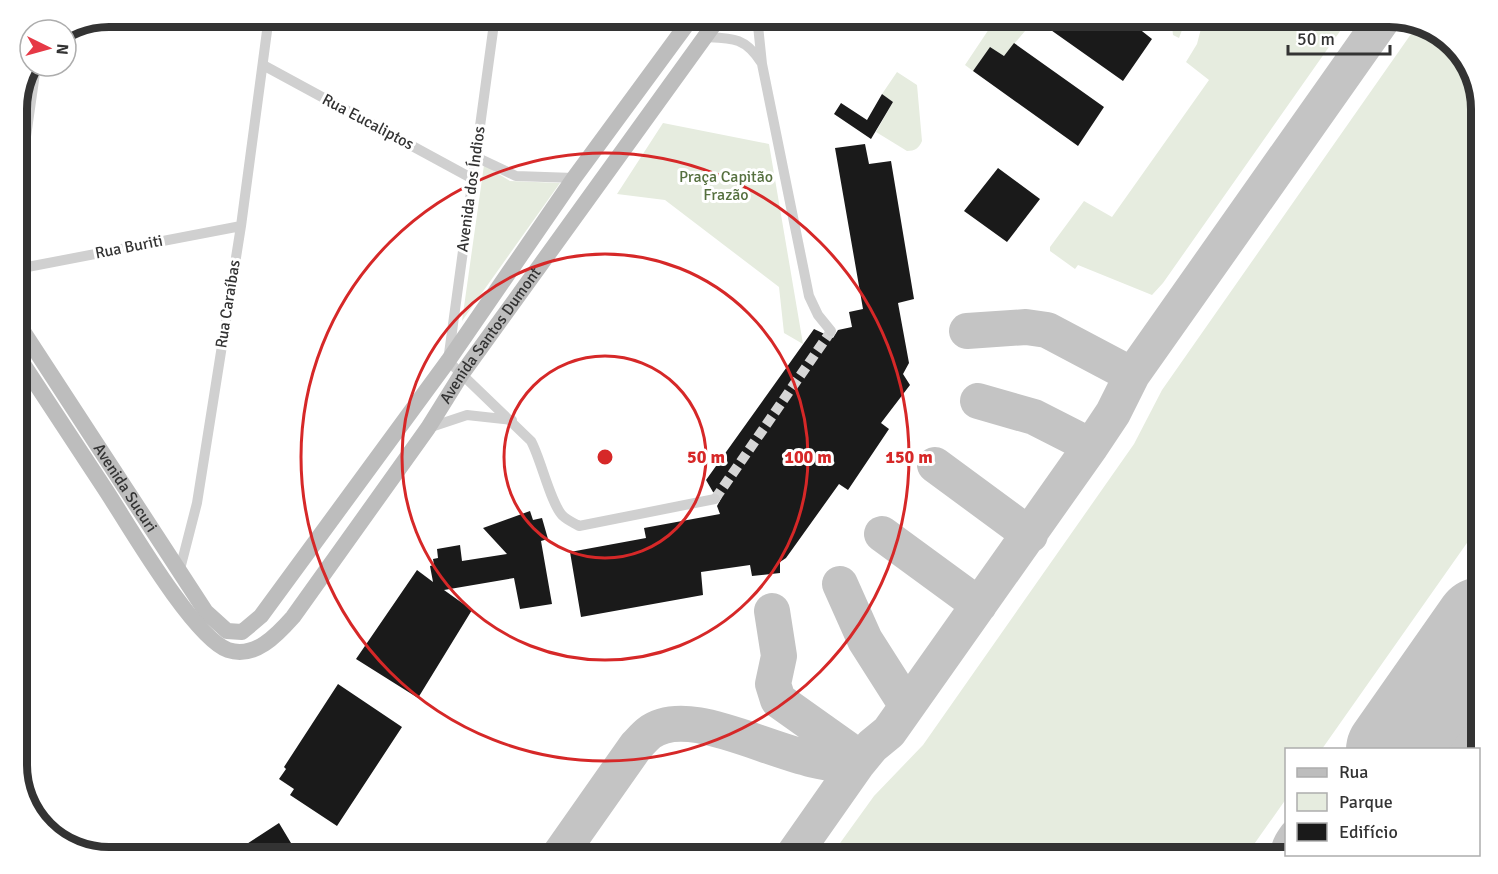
<svg xmlns="http://www.w3.org/2000/svg" width="1498" height="874" font-family="Signika,sans-serif">
  <style>
    .green { fill: #e6ecdf }
    .lines { fill: none; stroke-linecap: round; stroke-linejoin: round }
    .taxiway { stroke: #c4c4c4; stroke-width: 36 }
    .runway { stroke: #c4c4c4; stroke-width: 92 }
    .building { fill: #1a1a1a }
    .minor-tunnel { stroke: #d6d6d6; stroke-width: 10; stroke-dasharray: 10 5; stroke-linecap: butt }
    .minor { stroke: #d0d0d0; stroke-width: 10 }
    .secondary { stroke: #bdbdbd; stroke-width: 16 }
    .ring { fill: none; stroke: #d62828; stroke-width: 3 }
    .labels { text-anchor: middle; dominant-baseline: central; stroke-width: 6; stroke-linejoin: round; paint-order: stroke }
    .street-label { font-size: 16px; fill: #333; stroke: #fff }
    .park-label { font-size: 16px; fill: #56703f; stroke: #fff }
    .rim { fill: none; stroke: #333; stroke-width: 8 }
    .centre { fill: #d62828; stroke: #fff; stroke-width: 3 }
    .ring-label { font-size: 18px; text-anchor: middle; font-weight: bold; fill: #d62828; stroke: #fff; stroke-width: 6; stroke-linejoin: round; paint-order: stroke }
  </style>
  <rect width="100%" height="100%" fill="#fff"/>
  <!-- green -->
  <path class="green" d="M1263,16L1268,19L1270,16L1350,17L1163,283L1152,295L1078,265L1075,269L1050,251V247L1084,201L1112,217L1209,80L1186,62L1197,44L1204,17Z
    M917,17H940L945,19C934,32 927,30 912,24Z
    M1171,17H1187L1179,38L1173,35Z
    M1003,21L1025,31L1004,56L990,48L973,71L965,65L993,23Z
    M1418,24L1436,29L1469,62L1481,103V523L1322,749L1286,750V799L1245,857H830L874,796L923,745L1134,444L1162,390Z
    M897,72L917,85L922,141C919,148 915,151 907,151L876,132L893,102L882,94Z
    M663,123L769,144L803,344L784,333L779,287L665,200L617,194Z
    M484,165L510,181L560,183L462,321Z"/>
  <g class="lines">
    <!-- taxiway -->
    <path class="taxiway" d="M967,331L1026,327L1047,330L1132,375
      M978,401L1034,417L1091,446
      M935,465L1030,535
      M882,534L979,605
      M840,584L865,640L907,706
      M772,611L779,656L773,684L778,700L861,759
      M1447,750L1481,722
      M558,857L636,746C640,742 644,737 649,733C695,698 798,774 858,763
      M792,857L858,763L872,746L889,732L1091,446L1113,413L1132,375L1385,16
      M1326,857L1330,854"/>
    <!-- runway -->
    <path class="runway" d="M1392,750L1481,623
      M1316,857L1318,854"/>
  </g>
  <!-- building -->
  <path class="building" d="M1031,16H1123L1152,39L1123,81Z
    M1014,43L1104,107L1078,146L973,71L990,47L1004,56Z
    M882,94L893,102L871,139L834,114L841,103L867,120Z
    M865,144L869,164L891,161L914,299L898,303L909,363L903,374L910,385L881,423L889,429L848,490L839,484L786,558L780,562V573L752,576L750,565L701,572L703,595L581,617L570,552L646,538L644,528L720,514L717,506L722,497L713,492L706,480L814,329L833,338L838,330L852,327L849,312L863,309L835,148Z
    M998,168L1040,199L1007,242L964,211Z
    M530,511L533,520L542,518L548,539L541,541L552,604L520,609L514,578L444,590L472,610L418,698L356,659L417,570L433,582L430,566L434,565L433,559L438,558L437,549L460,545L462,561L507,554L483,528Z
    M338,684L402,727L337,826L290,795L294,789L279,779L286,769L284,767Z
    M279,823L300,858H225Z"/>
  <g class="lines">
    <!-- minor-tunnel -->
    <path class="minor-tunnel" d="M715,499L831,331"/>
    <!-- minor -->
    <path class="minor" d="M495,16L448,361L531,441C541,459 551,505 563,516C567,520 574,523 579,526L715,499
      M757,16L762,64L809,296L818,315L831,331
      M705,37C732,38 745,37 761,62
      M263,65L473,179
      M476,157L516,176L574,178
      M17,200L36,66
      M17,269L241,226
      M428,428L467,415L512,420
      M179,573L197,503L241,226L269,16"/>
    <!-- secondary -->
    <g class="secondary">
      <path id="s1" d="M17,322L206,612L227,631L242,632L261,616L448,361L574,178L693,16"/>
      <path id="s2" d="M17,355C47,401 77,447 107,492C129,526 194,638 228,650C255,659 277,635 293,617L428,428L461,375L720,16"/>
    </g>
  </g>
  <!-- distance rings -->
  <g class="ring">
    <circle cx="605" cy="457" r="101"/>
    <circle cx="605" cy="457" r="203"/>
    <circle cx="605" cy="457" r="304"/>
  </g>
  <g class="labels">
    <!-- street labels -->
    <g class="street-label">
      <text transform="translate(368 122) rotate(28)">Rua Eucaliptos</text>
      <text transform="translate(471 189) rotate(-82)">Avenida dos Índios</text>
      <text transform="translate(129 247) rotate(-11)">Rua Buriti</text>
      <text transform="translate(228 304) rotate(-81)">Rua Caraíbas</text>
      <text stroke="none"><textPath href="#s2" startOffset="786">Avenida Santos Dumont</textPath></text>
      <text stroke="none"><textPath href="#s1" startOffset="198">Avenida Sucuri</textPath></text>
    </g>
    <!-- park labels -->
    <g class="park-label">
      <text x="726" y="177">Praça Capitão<tspan x="726" dy="18">Frazão</tspan></text>
    </g>
  </g>
  <!-- crop -->
  <path d="M0 0H1498V874H0ZM109 27H1389A82 82 0 0 1 1471 109V765A82 82 0 0 1 1389 847H109A82 82 0 0 1 27 765V109A82 82 0 0 1 109 27Z" fill="#fff" fill-rule="evenodd"/>
  <path class="rim" d="M109 27H1389A82 82 0 0 1 1471 109V765A82 82 0 0 1 1389 847H109A82 82 0 0 1 27 765V109A82 82 0 0 1 109 27Z"/>
  <circle cx="605" cy="457" r="9" class="centre"/>
  <g class="ring-label">
    <text x="706" y="463">50 m</text>
    <text x="808" y="463">100 m</text>
    <text x="909" y="463">150 m</text>
  </g>
  <!-- legend -->
  <rect x="1285" y="748" width="195" height="108" fill="#ffffff" stroke="#adadad" stroke-width="1.5"/>
  <rect x="1297" y="768" width="30" height="9" fill="#bdbdbd" stroke="#adadad" stroke-width="1.5"/>
  <text x="1339" y="778" font-size="18" fill="#333333">Rua</text>
  <rect x="1297" y="793" width="30" height="18" fill="#e6ecdf" stroke="#adadad" stroke-width="1.5"/>
  <text x="1339" y="808" font-size="18" fill="#333333">Parque</text>
  <rect x="1297" y="823" width="30" height="18" fill="#1a1a1a" stroke="#adadad" stroke-width="1.5"/>
  <text x="1339" y="838" font-size="18" fill="#333333">Edifício</text>
  <!-- north arrow -->
  <g transform="translate(48 48) rotate(95)"><circle r="28" fill="#ffffff" stroke="#adadad" stroke-width="1.5"/>
  <path d="M0-4.5L10 22L0 15L-10 22Z" fill="#e63946"/>
  <text y="-9" font-size="16" font-weight="bold" text-anchor="middle" fill="#333333">N</text>
  </g>
  <!-- scale -->
  <path d="M1288 45v9h102v-9" fill="none" stroke="#333333" stroke-width="3"/>
  <text x="1297" y="45" font-size="18" fill="#333333" stroke="#ffffff" stroke-width="4.5" paint-order="stroke">50 m</text>
</svg>
